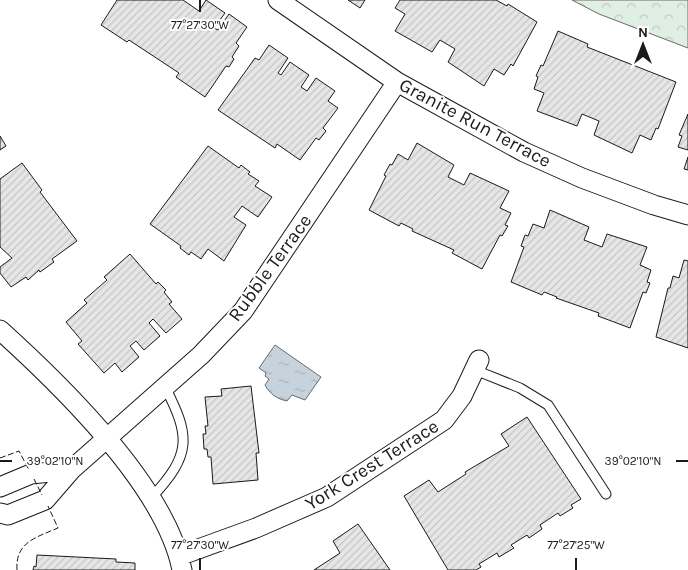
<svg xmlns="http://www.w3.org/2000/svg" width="688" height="570" font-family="Karla,sans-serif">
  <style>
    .forest { fill: url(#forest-crowns); stroke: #6a6a6a }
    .water { fill: url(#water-ripples); stroke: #6a6a6a }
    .building { fill: url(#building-hatch); stroke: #1a1a1a }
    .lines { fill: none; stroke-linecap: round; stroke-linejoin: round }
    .service-casing { stroke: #1a1a1a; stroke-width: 11 }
    .minor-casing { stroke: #1a1a1a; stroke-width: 21 }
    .service { stroke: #fff; stroke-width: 9 }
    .minor { stroke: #fff; stroke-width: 19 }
    .fence { stroke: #1a1a1a; stroke-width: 1; stroke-dasharray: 6 2.5; stroke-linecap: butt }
    .ticks { fill: none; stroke: #1a1a1a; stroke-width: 2 }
    .labels { text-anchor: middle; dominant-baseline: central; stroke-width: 4; stroke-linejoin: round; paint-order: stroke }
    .street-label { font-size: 19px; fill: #1a1a1a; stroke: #fff }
    .ticks-label { font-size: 12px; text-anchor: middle; fill: #1a1a1a; stroke: #fff; stroke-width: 4; stroke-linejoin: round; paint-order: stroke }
  </style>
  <defs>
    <pattern id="forest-crowns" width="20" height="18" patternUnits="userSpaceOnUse" patternTransform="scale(1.25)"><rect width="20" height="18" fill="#e0efe3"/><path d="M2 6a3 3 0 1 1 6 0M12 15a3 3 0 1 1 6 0" fill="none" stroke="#c0ccc2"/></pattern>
    <pattern id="water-ripples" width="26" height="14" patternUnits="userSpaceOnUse" patternTransform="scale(1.25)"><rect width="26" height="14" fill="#c6d2dc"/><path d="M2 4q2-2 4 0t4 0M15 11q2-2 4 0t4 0" fill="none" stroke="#aab4bc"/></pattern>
    <pattern id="building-hatch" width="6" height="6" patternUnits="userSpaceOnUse" patternTransform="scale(1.25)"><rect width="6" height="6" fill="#e6e6e6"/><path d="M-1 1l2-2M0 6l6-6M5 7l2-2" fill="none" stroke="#c5c5c5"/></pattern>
  </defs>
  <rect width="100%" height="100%" fill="#fff"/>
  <!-- forest -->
  <path class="forest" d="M572,0H688V48L599,14Z"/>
  <!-- water -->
  <path class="water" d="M275,345L321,377L305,400L292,395L287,401C277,399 270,394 265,385L269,379L265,376L266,373L259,368Z"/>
  <!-- building -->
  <path class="building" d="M117,0H183L199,11L206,0L225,13L214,28L218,30L229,14L247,27L236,43L239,46L232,57L234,59L229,67L226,66L205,97L176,77L179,73L129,40L127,42L101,25Z
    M348,0H365L360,8Z
    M400,0H496L507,6L508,4L537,22L513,66L511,64L504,75L494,69L484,86L448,62L455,49L440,40L432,52L395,31L405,14L395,8Z
    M558,31L588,44L587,47L676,82L658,129L656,128L651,140L640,135L632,153L594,135L599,121L582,114L577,126L537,111L544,93L534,89L538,77L536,76L541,65L543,66Z
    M269,45L288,58L278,73L281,75L290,62L309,75L301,87L307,91L316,78L335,91L328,101L338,108L323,128L326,131L319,140L316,138L300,160L277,144L275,148L218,110L255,58L259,60Z
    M688,114V150L678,147L682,136L679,135Z
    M0,136L6,146L0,150Z
    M417,143L454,165L448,177L464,185L470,173L509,191L500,208L511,213L505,225L508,226L502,236L500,235L482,269L452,253L454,250L412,231L413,229L401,223L399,226L369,210L386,176L384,175L390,164L392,165L398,154L408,160Z
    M208,146L239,168L241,165L250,172L248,174L259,181L255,186L272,197L258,217L242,206L234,217L246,225L224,261L208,249L201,259L191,252L189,255L180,248L181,246L150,224Z
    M688,157V170L684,169Z
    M22,163L42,190L40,192L77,241L52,259L54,262L40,272L39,270L28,280L26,277L11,287L0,273V267L12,258L0,247V179Z
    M550,210L589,227L584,240L602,247L607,234L647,247L640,265L651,270L647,282L650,283L646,293L643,292L630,328L598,316L599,313L556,298L557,297L544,292L542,295L511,282L524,247L521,246L525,235L528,236L533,224L544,228Z
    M130,254L156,284L158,282L166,290L164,292L172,302L169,304L182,319L166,333L153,319L149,323L160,336L144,350L136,341L130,346L139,357L122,372L115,363L104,373L78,344L82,341L66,322L87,303L84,300L107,280L104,277Z
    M684,260L688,261V348L656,337L668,288H670L673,276L679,278Z
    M251,386L259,453H256L258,480L213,484L211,457H208L207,449H204L203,434H206L205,426H208L205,397L222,396L221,389Z
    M527,417L581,499L571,505L573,508L560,516L558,513L540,525L542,529L529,538L527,535L511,545L514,548L499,557L497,553L479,564L481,567L476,570H448L404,496L429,480L438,492L466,474L465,472L509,446L501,434Z
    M358,524L390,570H314L340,553L333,541Z
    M37,555L116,559V562L135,563V570H33L34,566L36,567Z"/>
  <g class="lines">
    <defs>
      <path id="service" d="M475,370L520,388L548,405L606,494
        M152,497C191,455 191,437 165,387"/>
      <path id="minor" d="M278,0L397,82L524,152L582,178L654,205L688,215
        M0,330C62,386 166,487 182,570
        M0,487L31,474L71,470
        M0,513L8,515L45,500L71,470L201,355L243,311L397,82
        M179,556L256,528L327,497L444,420L462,396L479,360"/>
    </defs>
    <!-- service casing -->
    <use href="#service" class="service-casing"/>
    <!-- minor casing -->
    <use href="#minor" class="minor-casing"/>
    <!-- service -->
    <use href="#service" class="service"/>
    <!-- minor -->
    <use href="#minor" class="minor"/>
    <!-- fence -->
    <path class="fence" d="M0,458L19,451L29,470
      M34,479L42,495
      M17,570C15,542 37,537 58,528L48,506"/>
  </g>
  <!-- ticks -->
  <path class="ticks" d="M200,0V12M0,461H12M676,461H688M200,558V570M576,558V570"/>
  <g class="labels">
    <!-- street labels -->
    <g class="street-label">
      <text transform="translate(475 123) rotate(28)">Granite Run Terrace</text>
      <text transform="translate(270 268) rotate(-54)">Rubble Terrace</text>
      <text transform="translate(372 465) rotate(-32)">York Crest Terrace</text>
    </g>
  </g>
  <g class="ticks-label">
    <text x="200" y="29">77°27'30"W</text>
    <text x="55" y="465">39°02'10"N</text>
    <text x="633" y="465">39°02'10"N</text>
    <text x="200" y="549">77°27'30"W</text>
    <text x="576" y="549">77°27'25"W</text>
  </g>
  <!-- north arrow -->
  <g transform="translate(643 45)" stroke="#ffffff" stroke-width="4" paint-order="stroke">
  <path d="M0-4L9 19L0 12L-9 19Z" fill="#1a1a1a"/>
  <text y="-8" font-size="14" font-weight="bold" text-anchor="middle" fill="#1a1a1a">N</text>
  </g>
</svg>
